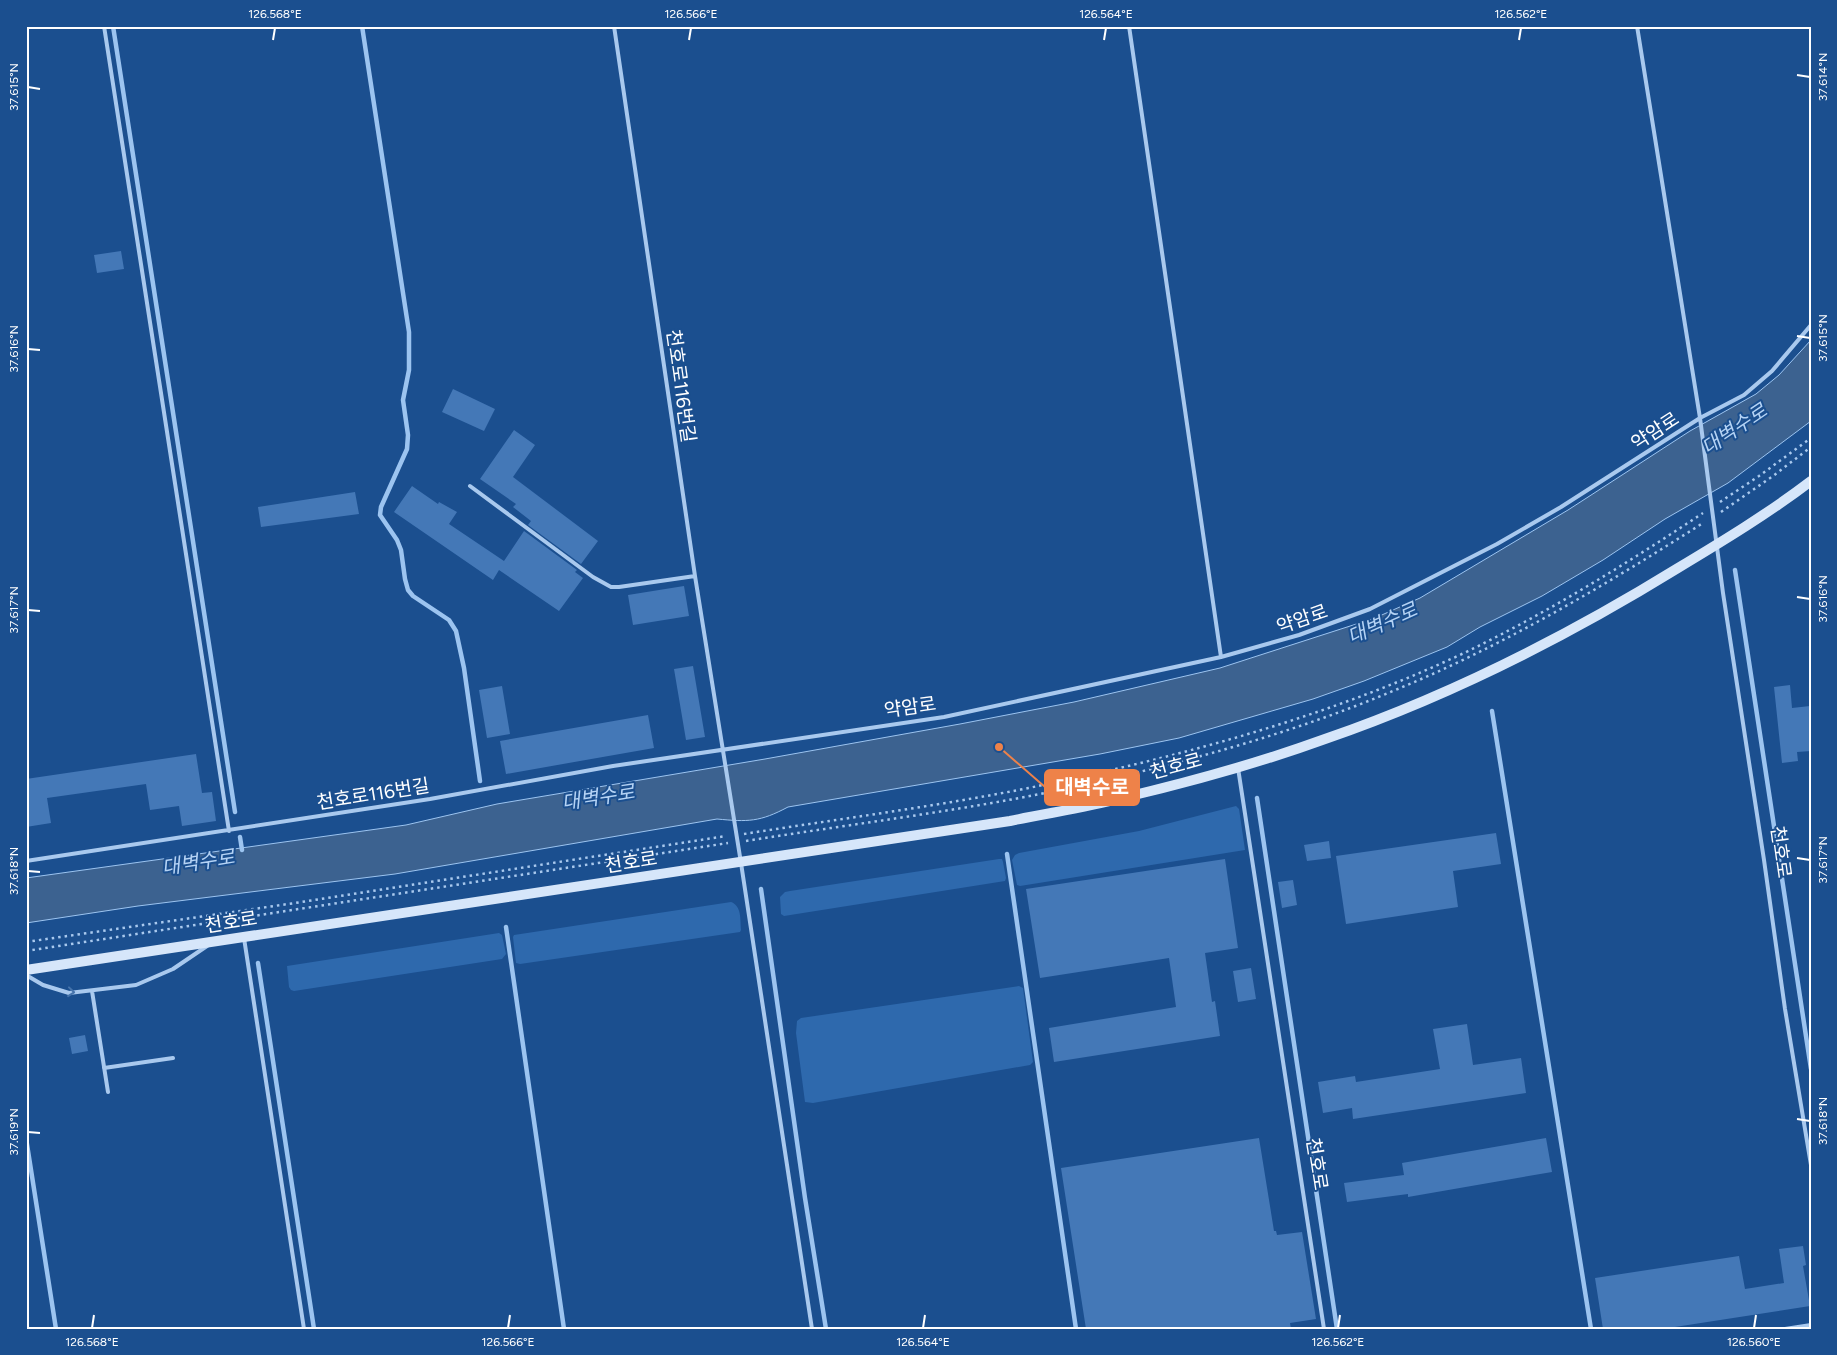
<svg xmlns="http://www.w3.org/2000/svg" width="1837" height="1355" font-family="Figtree,'Noto Sans KR',sans-serif">
  <style>
    .green { fill: #2e69ad }
    .water { fill: #3c6290; stroke: #9cc4f0 }
    .lines { fill: none; stroke-linecap: round; stroke-linejoin: round }
    .stream { stroke: #9cc4f0; stroke-width: 4.5 }
    .building { fill: #4478b7 }
    .path { stroke: #a9c9ee; stroke-width: 2.5; stroke-dasharray: 2.5 4; stroke-linecap: butt }
    .lane { stroke: #a9c9ee; stroke-width: 4 }
    .secondary { stroke: #d6e6fa; stroke-width: 10 }
    .oneway { stroke: #4674ac }
    .ticks { fill: none; stroke: #fff; stroke-width: 2 }
    .labels { text-anchor: middle; dominant-baseline: central; stroke-width: 4; stroke-linejoin: round; paint-order: stroke }
    .street-label { font-size: 19px; fill: #fff; stroke: #1b4f8f }
    .water-label { font-size: 20px; font-style: italic; fill: #b5d3f5; stroke: #1b4f8f }
    .leader { fill: none; stroke: #ee8249; stroke-width: 2 }
    .callout-dot { fill: #ee8249; stroke: #1b4f8f; stroke-width: 2 }
    .callout { fill: #ee8249; stroke: #ee8249; stroke-width: 2 }
    .callout-label { font-size: 20px; text-anchor: middle; font-weight: bold; fill: #fff }
    .neatline { fill: none; stroke: #fff; stroke-width: 2 }
    .ticks-label { font-size: 12px; text-anchor: middle; fill: #fff }
  </style>
  <rect width="100%" height="100%" fill="#1b4f8f"/>
  <!-- green -->
  <path class="green" d="M1236,806L1239,809L1245,850L1020,886L1017,885L1012,860L1015,855L1019,853L1139,831Z
    M999,859H1002L1003,862L1006,878L1005,881L784,916L781,914L780,897L785,892L790,891Z
    M731,902C742,906 740,920 741,930L740,932L520,964L516,963L513,937L514,935Z
    M499,933L502,935L506,954L502,959L294,991L291,990L289,987L287,966Z
    M1019,986L1023,988L1033,1062L1030,1065L813,1103L805,1102L796,1033L797,1021L801,1018Z"/>
  <!-- water -->
  <path class="water" d="M1811,340V421L1728,483L1665,519L1603,560L1542,596L1480,627L1447,647L1364,681L1313,699L1179,738L1100,754L788,807C760,822 748,822 717,819L395,874L138,906L26,923V878L406,825L497,804L765,759L960,724L1074,702L1220,668L1375,618L1420,598L1568,510L1690,431L1756,394L1779,375Z"/>
  <g class="lines">
    <!-- stream -->
    <path class="stream" d="M113,26L235,812
      M362,26L409,332V370L403,400L408,435L407,449L381,507L380,515L397,540L401,550L405,579L408,590L413,596L449,620L456,631L464,668L480,781
      M1735,570L1811,1069
      M1492,711L1591,1329
      M1257,798L1337,1329
      M240,837L242,850
      M1007,854L1076,1329
      M761,889L805,1198L826,1329
      M506,927L564,1329
      M258,963L314,1329
      M26,1138L56,1329"/>
  </g>
  <!-- building -->
  <path class="building" d="M121,251L124,269L97,273L94,255Z
    M453,389L495,409L484,431L442,412Z
    M514,430L535,445L513,477L598,541L581,564L528,525L531,521L513,507L516,504L480,479Z
    M412,486L438,504L439,502L457,512L449,524L504,561L524,531L577,570L575,572L583,578L559,611L499,570L493,580L394,512Z
    M355,492L359,514L261,527L258,507Z
    M684,586L689,616L633,625L628,595Z
    M693,666L705,737L686,740L674,669Z
    M1790,685L1792,708L1810,706L1811,751L1797,752L1798,761L1782,763L1774,687Z
    M502,686L510,734L487,738L479,690Z
    M648,715L654,748L506,774L500,741Z
    M196,754L202,793L212,792L216,821L182,826L179,806L150,810L146,784L47,798L51,823L26,827V779Z
    M1496,833L1501,864L1453,871L1458,907L1346,924L1336,856Z
    M1329,841L1331,858L1307,861L1304,845Z
    M1225,859L1238,948L1205,953L1212,1002L1215,1001L1220,1036L1054,1062L1049,1028L1176,1007L1169,958L1040,978L1026,889Z
    M1293,880L1297,905L1282,908L1278,882Z
    M1251,968L1256,999L1238,1002L1233,971Z
    M1467,1024L1473,1065L1521,1058L1526,1093L1353,1119L1352,1108L1323,1113L1318,1082L1355,1076L1356,1082L1440,1069L1433,1029Z
    M85,1035L88,1051L72,1054L69,1038Z
    M1259,1138L1274,1231H1276L1277,1235L1302,1232L1316,1319L1290,1323L1291,1329H1086L1061,1168Z
    M1546,1138L1552,1172L1408,1197V1194L1347,1202L1344,1183L1404,1175L1402,1163Z
    M1803,1246L1806,1265L1803,1266L1810,1306L1662,1329H1603L1595,1278L1739,1256L1745,1289L1784,1283L1779,1249Z"/>
  <g class="lines">
    <!-- path -->
    <path class="path" d="M1720,502L1759,476L1811,438
      M1721,512L1773,476L1811,447
      M744,834C845,818 948,805 1048,784C1190,754 1332,715 1464,653C1547,613 1626,564 1703,513
      M746,841C852,824 960,811 1065,789C1176,765 1288,735 1393,691C1503,646 1604,586 1703,523
      M26,942L295,903L726,836
      M26,951L728,843"/>
    <!-- lane -->
    <path class="lane" d="M104,26L229,831
      M614,26L695,576L741,863L812,1329
      M1129,26L1221,657
      M1637,26L1700,418L1723,593L1764,860L1785,1009L1811,1165
      M470,486L593,577L611,587H619L695,576
      M1238,768L1324,1329
      M26,861L430,799L613,766L944,717L1221,657L1299,635L1370,609L1497,544L1561,507L1700,418L1744,395L1772,371L1811,325
      M244,938L304,1329
      M26,975L43,985L69,993L136,985L173,969L207,946
      M92,991L108,1092
      M104,1068L173,1058
      M1785,1329L1811,1325"/>
    <!-- secondary -->
    <path class="secondary" d="M26,970L1010,821C1047,813 1085,808 1122,798C1190,782 1259,763 1325,739C1450,696 1566,637 1678,568C1723,541 1769,513 1811,481"/>
  </g>
  <!-- one-way arrows -->
  <defs><path id="oneway-chevron" d="M-2-3.5L2.5 0L-2 3.5" fill="none" stroke-width="1.6" stroke-linecap="round" stroke-linejoin="round" transform="scale(1.25)"/></defs>
  <use class="oneway" href="#oneway-chevron" transform="translate(71 992) rotate(6)"/>
  <!-- ticks -->
  <path class="ticks" d="M273,40L275,28M689,40L691,28M1104,40L1106,28M1519,40L1521,28M1797,75L1810,77M28,87L40,89M1797,336L1810,338M28,349L40,350M1797,597L1810,599M28,610L40,611M1797,858L1810,860M28,871L40,872M1797,1119L1810,1121M28,1132L40,1133M92,1328L94,1315M508,1328L510,1315M923,1328L925,1315M1338,1328L1340,1315M1754,1328L1756,1315"/>
  <g class="labels">
    <!-- street labels -->
    <g class="street-label">
      <text transform="translate(681 386) rotate(82)">천호로116번길</text>
      <text transform="translate(1655 431) rotate(-33)">약암로</text>
      <text transform="translate(1302 619) rotate(-19)">약암로</text>
      <text transform="translate(910 707) rotate(-8)">약암로</text>
      <text transform="translate(1176 766) rotate(-15)">천호로</text>
      <text transform="translate(373 794) rotate(-9)">천호로116번길</text>
      <text transform="translate(1781 852) rotate(82)">천호로</text>
      <text transform="translate(631 862) rotate(-9)">천호로</text>
      <text transform="translate(231 922) rotate(-9)">천호로</text>
      <text transform="translate(1317 1164) rotate(81)">천호로</text>
    </g>
    <!-- water labels -->
    <g class="water-label">
      <text transform="translate(1734 429) rotate(-34)">대벽수로</text>
      <text transform="translate(1382 623) rotate(-24)">대벽수로</text>
      <text transform="translate(598 797) rotate(-9)">대벽수로</text>
      <text transform="translate(198 862) rotate(-9)">대벽수로</text>
    </g>
  </g>
  <!-- callouts -->
  <path class="leader" d="M999 747L1045 787"/>
  <circle class="callout-dot" cx="999" cy="747" r="5"/>
  <rect class="callout" x="1045" y="770" width="94" height="35" rx="5"/>
  <g class="callout-label">
    <text x="1092" y="794">대벽수로</text>
  </g>
  <!-- border -->
  <rect width="1837" height="1355" fill="none" stroke="#1b4f8f" stroke-width="55"/>
  <rect x="28" y="28" width="1782" height="1300" class="neatline"/>
  <g class="ticks-label">
    <text x="275" y="18">126.568°E</text>
    <text x="691" y="18">126.566°E</text>
    <text x="1106" y="18">126.564°E</text>
    <text x="1521" y="18">126.562°E</text>
    <text transform="translate(1823 77) rotate(-90)" y="4">37.614°N</text>
    <text transform="translate(14 87) rotate(-90)" y="4">37.615°N</text>
    <text transform="translate(1823 338) rotate(-90)" y="4">37.615°N</text>
    <text transform="translate(14 349) rotate(-90)" y="4">37.616°N</text>
    <text transform="translate(1823 599) rotate(-90)" y="4">37.616°N</text>
    <text transform="translate(14 610) rotate(-90)" y="4">37.617°N</text>
    <text transform="translate(1823 860) rotate(-90)" y="4">37.617°N</text>
    <text transform="translate(14 871) rotate(-90)" y="4">37.618°N</text>
    <text transform="translate(1823 1121) rotate(-90)" y="4">37.618°N</text>
    <text transform="translate(14 1132) rotate(-90)" y="4">37.619°N</text>
    <text x="92" y="1346">126.568°E</text>
    <text x="508" y="1346">126.566°E</text>
    <text x="923" y="1346">126.564°E</text>
    <text x="1338" y="1346">126.562°E</text>
    <text x="1754" y="1346">126.560°E</text>
  </g>
</svg>
